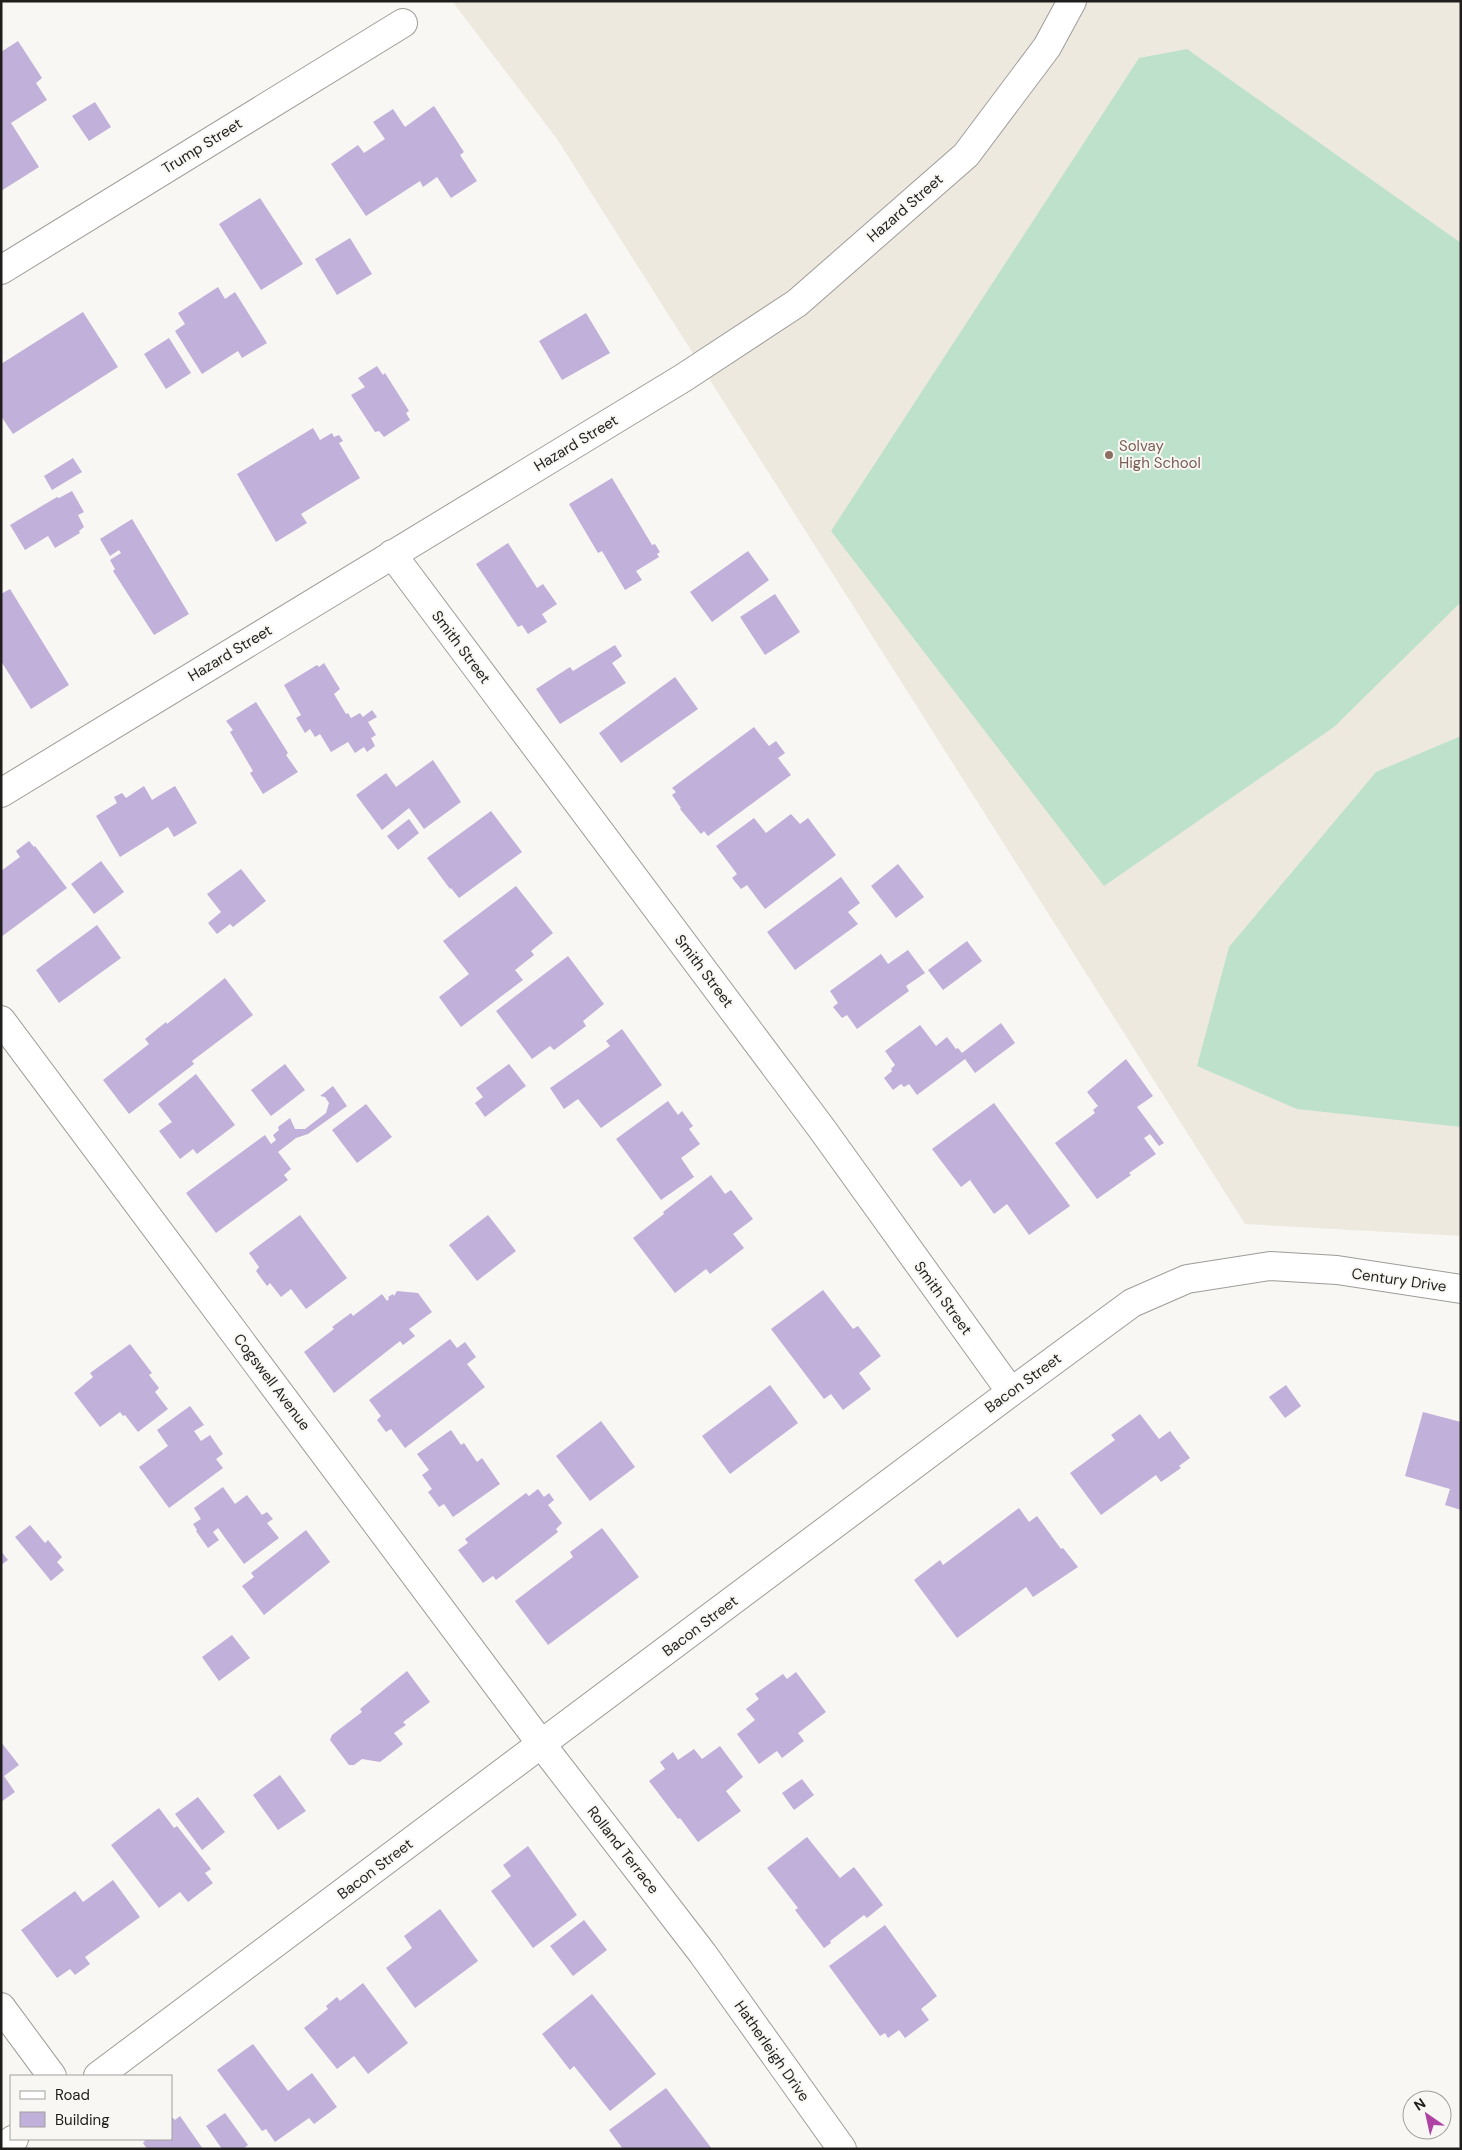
<svg xmlns="http://www.w3.org/2000/svg" width="1462" height="2150" font-family="'DM Sans',sans-serif">
  <style>
    .built { fill: #eee9df }
    .grass { fill: #bee1cc }
    .building { fill: #c1b0d9 }
    .lines { fill: none; stroke-linecap: round; stroke-linejoin: round }
    .minor-casing { stroke: #9e9c99; stroke-width: 30 }
    .minor { stroke: #fff; stroke-width: 28 }
    .education-dot { fill: #8d6e63; stroke: #f8f7f3; stroke-width: 2 }
    .labels { text-anchor: middle; dominant-baseline: central; stroke-width: 4; stroke-linejoin: round; paint-order: stroke }
    .street-label { font-size: 15px; fill: #1f1e1d; stroke: #f8f7f3 }
    .education-label { font-size: 15px; fill: #785e54; stroke: #f8f7f3; text-anchor: start }
  </style>
  <rect width="100%" height="100%" fill="#f8f7f3"/>
  <!-- built -->
  <path class="built" d="M452,1H1461V1236L1245,1224L557,139Z"/>
  <!-- grass -->
  <path class="grass" d="M1187,49L1461,243V602L1334,727L1104,886L831,531L1139,58Z
    M1461,736V1127L1297,1109L1197,1066L1229,947L1376,772Z"/>
  <!-- building -->
  <path class="building" d="M18,41L42,78L36,83L47,100L11,123L39,167L1,191V52Z
    M95,102L111,127L89,141L72,116Z
    M434,106L464,152L460,155L477,181L451,198L437,177L423,187L420,181L366,216L331,164L358,145L364,153L385,139L373,122L393,109L405,127Z
    M260,198L303,264L261,290L219,224Z
    M350,238L372,274L337,295L315,259Z
    M218,287L225,299L235,292L267,343L242,358L238,351L202,374L175,331L185,324L178,313Z
    M83,312L118,367L13,434L1,416V364Z
    M586,313L610,353L562,380L539,341Z
    M169,338L191,373L166,389L144,354Z
    M377,366L383,375L385,373L409,411L406,413L410,420L384,437L379,431L375,432L351,395L365,387L358,378Z
    M313,428L320,440L332,433L334,437L339,435L343,441L339,443L360,478L301,514L307,523L276,542L237,474Z
    M73,458L82,472L52,490L44,476Z
    M612,478L652,545L655,544L660,552L657,554L659,557L636,571L642,580L625,590L602,551L598,553L569,504Z
    M72,491L84,512L78,515L84,527L79,531L80,533L55,548L48,536L25,550L10,525L57,497L59,498Z
    M132,519L189,614L154,635L113,571L115,569L110,560L121,553L119,550L110,556L100,539Z
    M508,543L537,588L543,584L557,604L542,614L547,622L528,634L522,625L518,627L476,564Z
    M748,551L769,580L712,622L690,592Z
    M10,589L69,685L31,709L1,661V594Z
    M775,594L800,632L765,655L740,617Z
    M615,645L622,656L612,663L626,683L560,724L536,689L570,667L573,671Z
    M324,663L340,689L334,694L346,714L348,713L351,718L360,713L363,717L372,710L377,717L368,722L376,735L371,738L375,746L367,752L364,747L355,753L348,742L331,752L320,734L315,737L310,729L305,733L296,718L301,715L284,685L317,665L319,667Z
    M675,677L698,709L621,763L599,733Z
    M256,702L288,753L286,755L298,772L263,794L250,773L253,771L230,732L233,730L226,721Z
    M754,727L769,746L776,741L785,753L778,758L791,775L708,836L704,831L701,834L680,809L681,808L672,795L676,792L672,788Z
    M433,760L461,802L424,829L409,808L382,830L356,795L386,773L396,787Z
    M144,786L152,800L175,786L197,823L174,837L168,827L120,857L96,816L117,803L114,797L122,793L126,798Z
    M491,811L522,852L459,898L451,888L450,889L427,858Z
    M791,814L800,824L808,818L836,855L765,909L747,885L741,889L732,878L737,874L716,846L754,818L766,833Z
    M409,819L419,833L398,850L387,836Z
    M29,841L34,847L35,846L67,888L1,937V871L20,857L16,851Z
    M101,861L124,892L94,914L71,884Z
    M898,864L924,897L896,918L871,886Z
    M241,869L266,901L233,927L230,924L217,934L208,923L221,912L207,894Z
    M841,877L860,903L848,912L858,924L795,970L767,932Z
    M516,886L553,933L531,951L534,955L515,970L523,980L461,1027L439,997L469,974L443,941Z
    M97,925L121,958L59,1003L36,970Z
    M967,941L982,961L943,990L928,970Z
    M908,950L925,973L906,986L909,991L857,1029L847,1015L842,1018L833,1007L838,1003L830,991L881,954L888,964Z
    M568,956L604,1004L583,1021L586,1026L554,1050L550,1046L532,1059L496,1011Z
    M225,978L253,1015L192,1061L194,1064L129,1114L103,1080L149,1044L145,1039L166,1022L167,1024Z
    M1001,1023L1015,1043L975,1073L965,1059L917,1095L909,1084L904,1087L901,1084L893,1090L884,1078L892,1071L891,1069L895,1065L885,1051L920,1025L936,1046L947,1037L956,1049L958,1048L962,1053Z
    M622,1029L662,1085L601,1128L578,1099L564,1109L550,1088L610,1046L606,1041Z
    M1126,1059L1153,1096L1137,1107L1164,1143L1159,1146L1150,1134L1144,1138L1156,1154L1129,1173L1131,1175L1097,1199L1055,1143L1095,1113L1093,1110L1098,1106L1087,1092Z
    M285,1064L305,1090L271,1116L251,1090Z
    M509,1064L526,1086L485,1117L475,1103L483,1097L476,1088Z
    M196,1074L235,1125L197,1154L193,1149L180,1159L159,1131L172,1122L158,1104Z
    M333,1086L347,1106L308,1134L296,1138L278,1152L291,1169L284,1175L288,1180L216,1233L186,1193L265,1135L271,1144L276,1140L273,1135L279,1130L278,1127L290,1118L295,1129H305L326,1113L329,1103L325,1097L320,1096Z
    M668,1101L678,1115L682,1111L693,1126L689,1129L700,1144L681,1158L694,1177L661,1200L616,1139Z
    M994,1103L1070,1206L1029,1235L1007,1204L994,1214L970,1180L961,1187L932,1149Z
    M366,1104L392,1137L357,1163L332,1130Z
    M711,1175L725,1194L731,1190L753,1219L733,1234L744,1248L710,1274L706,1269L675,1293L633,1238L664,1214L663,1212Z
    M300,1215L347,1278L306,1309L291,1289L281,1297L270,1283L267,1286L256,1271L259,1267L249,1253Z
    M488,1215L516,1251L477,1281L449,1245Z
    M823,1290L853,1329L858,1326L881,1356L859,1373L871,1389L843,1410L831,1394L824,1399L771,1329Z
    M397,1291L418,1293L432,1312L409,1329L415,1336L403,1345L400,1341L334,1393L304,1352L334,1329L332,1327L351,1313L353,1316L382,1294L387,1301L389,1299L388,1297L393,1294L394,1296Z
    M450,1339L457,1348L465,1342L476,1357L467,1364L485,1387L405,1448L391,1429L386,1432L377,1420L381,1416L369,1400Z
    M130,1344L152,1373L149,1375L159,1388L155,1392L168,1409L138,1432L125,1415L123,1416L120,1412L100,1427L74,1393L93,1377L90,1373Z
    M770,1385L798,1423L730,1474L702,1436Z
    M1286,1385L1301,1406L1285,1418L1269,1397Z
    M190,1406L204,1425L194,1431L201,1441L210,1435L223,1454L216,1459L223,1468L169,1508L139,1467L168,1446L157,1430Z
    M1423,1412L1461,1422V1510L1445,1505L1450,1489L1405,1476Z
    M1140,1414L1159,1439L1170,1431L1190,1458L1179,1466L1181,1468L1161,1482L1156,1475L1101,1515L1070,1473L1115,1440L1111,1435Z
    M601,1421L635,1467L590,1501L556,1456Z
    M451,1430L461,1445L464,1443L477,1462L482,1458L500,1484L453,1517L444,1504L439,1507L428,1492L432,1489L422,1475L429,1470L417,1454Z
    M223,1487L235,1504L247,1495L262,1515L267,1512L273,1519L267,1523L279,1538L244,1564L218,1528L213,1532L219,1540L208,1548L196,1531L197,1530L193,1524L201,1519L194,1508Z
    M538,1489L544,1497L549,1493L554,1500L548,1505L562,1523L556,1529L558,1532L496,1580L493,1576L483,1583L458,1550L468,1543L465,1539L526,1493L529,1496Z
    M1019,1508L1029,1522L1037,1516L1061,1549L1063,1548L1078,1567L1033,1597L1026,1587L957,1638L914,1580L940,1560L943,1565Z
    M30,1525L45,1543L48,1540L62,1557L57,1562L64,1570L51,1581L15,1537Z
    M602,1528L639,1577L548,1645L515,1601L573,1557L570,1552Z
    M306,1530L330,1562L264,1615L242,1586L254,1577L251,1573Z
    M1,1551L8,1560L1,1565Z
    M232,1635L250,1658L219,1681L202,1657Z
    M407,1671L430,1702L403,1722L406,1725L394,1733L403,1744L380,1762L362,1759L354,1765H349L330,1740L332,1735L362,1712L360,1709Z
    M796,1672L826,1712L798,1733L804,1741L782,1758L777,1751L759,1764L737,1734L755,1720L746,1709L759,1699L755,1694L783,1674L787,1679Z
    M1,1742L19,1765L4,1776L15,1792L1,1802Z
    M720,1746L743,1777L726,1791L741,1811L698,1842L680,1818L678,1819L649,1781L665,1769L660,1762L673,1752L678,1760L694,1749L702,1759Z
    M280,1775L306,1811L278,1830L253,1795Z
    M802,1779L814,1795L794,1810L782,1793Z
    M198,1797L225,1832L202,1850L175,1814Z
    M159,1808L174,1828L177,1826L211,1869L205,1873L213,1883L188,1902L180,1892L159,1908L111,1845Z
    M807,1837L840,1878L854,1867L883,1905L867,1918L864,1915L830,1941L831,1943L824,1948L795,1910L798,1908L767,1868Z
    M528,1846L577,1915L533,1948L491,1891L511,1876L503,1865Z
    M113,1880L140,1917L85,1957L90,1964L75,1975L70,1969L57,1978L21,1930L75,1891L83,1902Z
    M440,1909L478,1961L415,2008L386,1968L412,1948L404,1936Z
    M584,1920L607,1950L573,1976L550,1946Z
    M885,1925L937,1996L921,2009L929,2020L905,2038L899,2030L888,2038L885,2033L880,2036L829,1966Z
    M363,1983L408,2043L368,2074L354,2056L337,2069L304,2028L328,2009L326,2006L337,1997L340,2001Z
    M592,1994L656,2074L610,2111L574,2066L570,2070L542,2034Z
    M253,2044L288,2091L312,2073L337,2107L314,2124L309,2118L275,2142L266,2129L262,2131L217,2070Z
    M666,2088L712,2149H623L609,2130Z
    M225,2113L248,2145L243,2149H222L206,2126Z
    M171,2116L175,2120L180,2116L203,2149H147L143,2143L145,2141L143,2139H171Z"/>
  <g class="lines">
    <defs>
      <path id="minor" d="M1,270L403,23
        M392,554L822,1129L1011,1392
        M1,793L683,378L797,303L966,155L1047,47L1072,1
        M1,1020L542,1745L703,1954L842,2149
        M1,2007L52,2076
        M98,2076L1011,1392L1132,1303L1187,1279L1270,1266L1337,1270L1461,1289
        M1,2148L14,2139"/>
    </defs>
    <!-- minor casing -->
    <use href="#minor" class="minor-casing"/>
    <!-- minor -->
    <use href="#minor" class="minor"/>
  </g>
  <!-- markers -->
  <circle class="education-dot" cx="1109" cy="455" r="5"/>
  <g class="labels">
    <!-- street labels -->
    <g class="street-label">
      <text transform="translate(202 146) rotate(-32)">Trump Street</text>
      <text transform="translate(905 208) rotate(-41)">Hazard Street</text>
      <text transform="translate(576 443) rotate(-31)">Hazard Street</text>
      <text transform="translate(461 647) rotate(53)">Smith Street</text>
      <text transform="translate(230 653) rotate(-31)">Hazard Street</text>
      <text transform="translate(704 971) rotate(53)">Smith Street</text>
      <text transform="translate(1399 1280) rotate(8)">Century Drive</text>
      <text transform="translate(943 1298) rotate(54)">Smith Street</text>
      <text transform="translate(272 1382) rotate(53)">Cogswell Avenue</text>
      <text transform="translate(1023 1383) rotate(-36)">Bacon Street</text>
      <text transform="translate(700 1626) rotate(-37)">Bacon Street</text>
      <text transform="translate(623 1850) rotate(52)">Rolland Terrace</text>
      <text transform="translate(375 1869) rotate(-37)">Bacon Street</text>
      <text transform="translate(772 2051) rotate(55)">Hatherleigh Drive</text>
    </g>
    <!-- education labels -->
    <g class="education-label">
      <text x="1119" y="446">Solvay<tspan x="1119" dy="17">High School</tspan></text>
    </g>
  </g>
  <!-- border -->
  <rect width="1462" height="2150" fill="none" stroke="#1f1e1d" stroke-width="5"/>
  <!-- legend -->
  <rect x="10" y="2075" width="162" height="65" fill="#f8f7f3" stroke="#a1a09d"/>
  <rect x="20" y="2091" width="25" height="8" fill="#ffffff" stroke="#a1a09d"/>
  <text x="55" y="2100" font-size="15" fill="#1f1e1d">Road</text>
  <rect x="20" y="2112" width="25" height="15" fill="#c1b0d9" stroke="#a1a09d"/>
  <text x="55" y="2125" font-size="15" fill="#1f1e1d">Building</text>
  <!-- north arrow -->
  <g transform="translate(1427 2115) rotate(326)"><circle r="24" fill="#f8f7f3" stroke="#a1a09d"/>
  <path d="M0-4L9 19L0 12L-9 19Z" fill="#ae43a3"/>
  <text y="-8" font-size="14" font-weight="bold" text-anchor="middle" fill="#1f1e1d">N</text>
  </g>
</svg>
